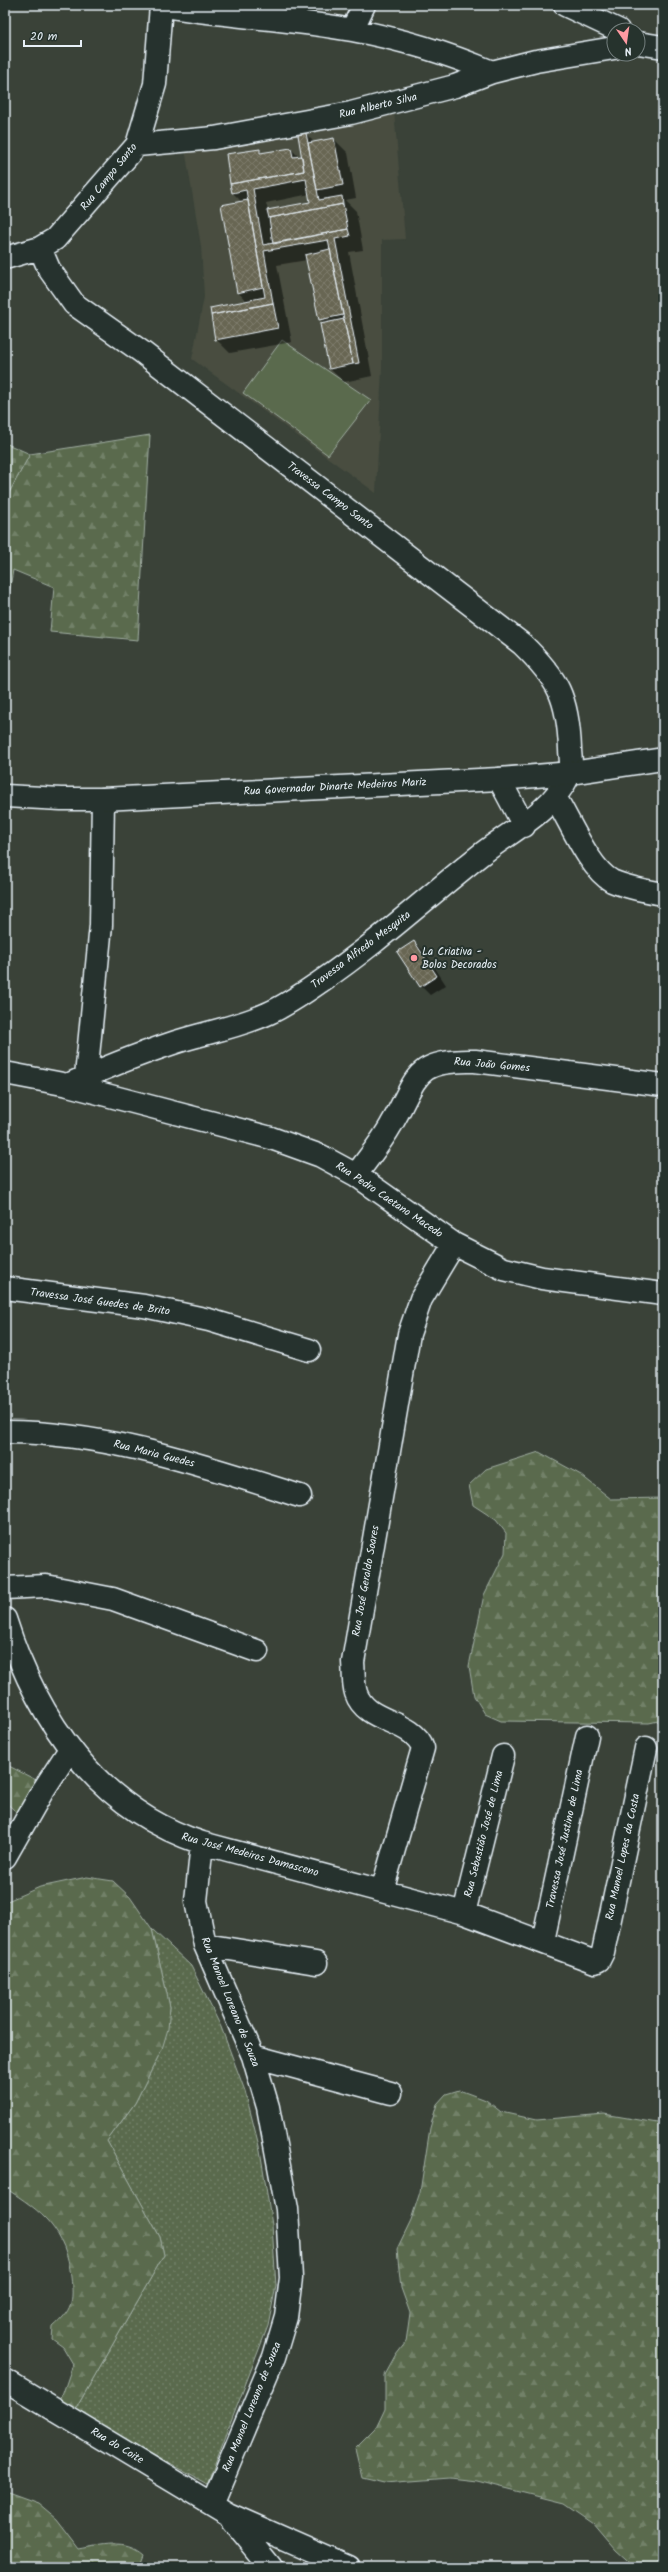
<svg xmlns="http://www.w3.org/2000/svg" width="668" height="2572" font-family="Kalam,sans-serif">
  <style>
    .built { fill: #484d40 }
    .grass { fill: url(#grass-dots); stroke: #a1aea3 }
    .forest { fill: url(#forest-firs); stroke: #a1aea3 }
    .cemetery { fill: url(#cemetery-stones); stroke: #a1aea3 }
    .garden { fill: #5a6b4e; stroke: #a1aea3 }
    .shadow { fill: #0007; fill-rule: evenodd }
    .building { fill: url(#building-cross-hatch); stroke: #e8f1f8 }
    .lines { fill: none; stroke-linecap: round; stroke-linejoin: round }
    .minor-casing { stroke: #e8f1f8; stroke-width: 25 }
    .major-casing { stroke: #e8f1f8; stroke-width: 25 }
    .minor { stroke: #26332d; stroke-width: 22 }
    .major { stroke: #26332d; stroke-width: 22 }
    .poi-dot { fill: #ff9aa2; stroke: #26332d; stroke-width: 1.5 }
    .labels { text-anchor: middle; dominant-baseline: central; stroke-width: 4; stroke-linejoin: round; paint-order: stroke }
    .street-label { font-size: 11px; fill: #e8f1f8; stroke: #26332d }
    .poi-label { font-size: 11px; fill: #e8f1f8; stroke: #26332d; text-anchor: start }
  </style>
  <defs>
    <pattern id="grass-dots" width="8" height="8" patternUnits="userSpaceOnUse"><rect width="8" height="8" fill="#5a6b4e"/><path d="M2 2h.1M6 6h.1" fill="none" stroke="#728168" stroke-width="1.8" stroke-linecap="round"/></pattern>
    <pattern id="forest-firs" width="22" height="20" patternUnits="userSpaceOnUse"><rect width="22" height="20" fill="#5a6b4e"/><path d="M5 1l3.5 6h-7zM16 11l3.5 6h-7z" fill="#728168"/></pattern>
    <pattern id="cemetery-stones" width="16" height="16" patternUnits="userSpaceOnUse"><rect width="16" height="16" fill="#5a6b4e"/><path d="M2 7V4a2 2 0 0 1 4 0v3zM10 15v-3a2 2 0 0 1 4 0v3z" fill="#728168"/></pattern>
    <pattern id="building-cross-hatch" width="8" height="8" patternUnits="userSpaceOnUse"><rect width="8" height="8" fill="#686652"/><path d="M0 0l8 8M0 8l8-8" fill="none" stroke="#7e7c6c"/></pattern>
  </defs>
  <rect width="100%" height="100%" fill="#3a4238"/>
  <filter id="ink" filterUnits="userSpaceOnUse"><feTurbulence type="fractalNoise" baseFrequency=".025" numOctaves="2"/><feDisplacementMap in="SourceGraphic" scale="8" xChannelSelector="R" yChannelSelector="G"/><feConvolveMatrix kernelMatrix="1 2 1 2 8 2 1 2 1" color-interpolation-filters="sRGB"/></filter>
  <g filter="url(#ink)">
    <!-- built -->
    <path class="built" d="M394,111L405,239L382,240V368L376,493L192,359L204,297L201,246L185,149L239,145L302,134L328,129L327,123Z"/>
    <!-- grass -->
    <path class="grass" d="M152,1929L191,1966L221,2027L245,2091L260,2150L272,2225L276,2286L268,2326L207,2484L74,2412L164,2255L160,2237L107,2141L135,2103L162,2049L170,2007Z"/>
    <!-- forest -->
    <path class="forest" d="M150,435L138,640L50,632L54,587L13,570L5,617V500L30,454Z
      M539,1452L581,1475L611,1499L663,1498V1720L649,1723L501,1721L485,1714L474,1696L469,1666L484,1595L505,1553L506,1533L496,1520L473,1505L469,1485L486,1469Z
      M5,1764L38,1781L21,1816L5,1802Z
      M87,1877L113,1881L130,1897L152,1929L170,2007L168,2029L162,2049L135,2103L107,2141L160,2237L164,2255L74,2412L61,2399L73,2364L63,2347L52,2339L53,2327C72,2310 74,2302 71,2277C66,2230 43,2212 5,2188V1902L40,1887Z
      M459,2090L486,2100L501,2112L537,2120L604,2114L663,2124V2567H636L616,2549L594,2523L565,2503L477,2481L450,2478L384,2483L362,2478L355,2449L376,2428L385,2409V2375L396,2355L406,2342L410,2313L401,2288L397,2249L411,2220L420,2192L430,2128L437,2104L446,2094Z
      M5,2491L38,2503L57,2519L80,2549C103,2545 125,2538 143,2554L138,2567H5Z"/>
    <!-- cemetery -->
    <path class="cemetery" d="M5,443L30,454L5,500Z"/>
    <!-- garden -->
    <path class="garden" d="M282,340L371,400L328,455L243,393Z"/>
    <!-- shadow -->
    <path class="shadow" d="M306,134L315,143L334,139L348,153L356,198L345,200L356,211L363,250L349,252L372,376L344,382L330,369L325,324L320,319L307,260L277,265L292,342L230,353L216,339L247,302L238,292L242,202L233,193L259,150L263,153L291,149L299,157L303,156ZM310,194L312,203L268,211L266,203Z
      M414,942L424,951L446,985L430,995L421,986Z"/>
    <!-- building -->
    <path class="building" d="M306,133L319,200L342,196L343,204L269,218L267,210L310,202L306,179L253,189L263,245L348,229L350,236L335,239L359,363L353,364L328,240L264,251L273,303L211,315L210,308L265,297L246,190L232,193L230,184L304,171L298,135Z
      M334,138L343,185L317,190L308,143Z
      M291,148L293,157L302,156L304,171L230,184L226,154L260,149V153Z
      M248,200L263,287L237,293L221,205Z
      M343,204L348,229L273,244L269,218Z
      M330,249L343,315L319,320L305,255Z
      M273,303L278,328L215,340L211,315Z
      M344,319L353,364L329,369L320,324Z
      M414,941L437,976L420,987L397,952Z"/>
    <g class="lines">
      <defs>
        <path id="minor" d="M159,5C223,17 289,18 352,30C401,39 447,53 492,72
          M565,5L618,30
          M352,30L364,5
          M638,43L663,47
          M137,145L214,138L351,113L455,86L492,72L536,61L614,48
          M40,248L49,269L74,304L142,352L522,644C558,679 568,697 570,749C570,756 573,768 569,775C551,813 510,831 479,856C426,898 376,944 320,982C304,993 287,1005 269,1013C239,1027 207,1032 176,1042C140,1054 103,1068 68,1085
          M5,258L40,248L55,239L137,145L155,84L161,5
          M499,779L524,826
          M555,797C569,819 589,869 612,881C628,888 646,891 663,894
          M5,1073L68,1085L271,1138L321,1156L356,1175L454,1244L504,1269L542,1278L663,1294
          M86,1076L101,925L103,799
          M356,1175C368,1158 381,1143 391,1125C418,1080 411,1059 475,1061L663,1085
          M5,1288L144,1306L209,1320L309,1350
          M5,1432C107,1432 204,1466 300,1496
          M5,1588L46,1586L113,1599L257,1651
          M5,1619C37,1720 98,1809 202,1843L464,1913L595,1962L599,1960L603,1952L646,1748
          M202,1843L196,1901L205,1945L253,2056L268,2107L287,2209L291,2278L286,2317L274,2357L212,2504
          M5,1857L42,1792L70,1749
          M382,1891L423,1748C413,1719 366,1724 356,1693C353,1683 354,1672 353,1662L409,1334L421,1299L454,1244
          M464,1913L503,1756
          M543,1941L587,1736
          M205,1945L316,1963
          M253,2056L391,2093
          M5,2380L228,2514L349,2567
          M231,2518L271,2567"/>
        <path id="major" d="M5,796L61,799H103L499,779L571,773L663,759"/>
      </defs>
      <!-- minor casing -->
      <use href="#minor" class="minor-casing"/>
      <!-- major casing -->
      <use href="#major" class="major-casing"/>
      <!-- minor -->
      <use href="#minor" class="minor"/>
      <!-- major -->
      <use href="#major" class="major"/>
    </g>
  </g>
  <!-- markers -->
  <circle class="poi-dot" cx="414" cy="958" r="4"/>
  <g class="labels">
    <!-- street labels -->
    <g class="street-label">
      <text transform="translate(378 106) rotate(-13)">Rua Alberto Silva</text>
      <text transform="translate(109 177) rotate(-51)">Rua Campo Santo</text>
      <text transform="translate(330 496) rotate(37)">Travessa Campo Santo</text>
      <text transform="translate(335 787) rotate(-3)">Rua Governador Dinarte Medeiros Mariz</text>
      <text transform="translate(361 950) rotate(-37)">Travessa Alfredo Mesquita</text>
      <text transform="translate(492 1065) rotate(5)">Rua João Gomes</text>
      <text transform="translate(389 1200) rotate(34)">Rua Pedro Caetano Macedo</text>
      <text transform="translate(100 1302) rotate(8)">Travessa José Guedes de Brito</text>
      <text transform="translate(154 1454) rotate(14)">Rua Maria Guedes</text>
      <text transform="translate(366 1581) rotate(-80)">Rua José Geraldo Soares</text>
      <text transform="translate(484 1834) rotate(-76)">Rua Sebastião José de Lima</text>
      <text transform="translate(565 1839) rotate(-78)">Travessa José Justino de Lima</text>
      <text transform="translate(250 1855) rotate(15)">Rua José Medeiros Damasceno</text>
      <text transform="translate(623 1857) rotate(-78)">Rua Manoel Lopes da Costa</text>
      <text transform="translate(230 2002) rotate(68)">Rua Manoel Loreano de Souza</text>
      <text transform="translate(252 2407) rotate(-68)">Rua Manoel Loreano de Souza</text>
      <text transform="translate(117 2446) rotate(31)">Rua do Coite</text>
    </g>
    <!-- poi labels -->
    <g class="poi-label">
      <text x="422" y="952">La Criativa -<tspan x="422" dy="13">Bolos Decorados</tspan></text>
    </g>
  </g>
  <!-- margin -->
  <rect width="668" height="2572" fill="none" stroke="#26332d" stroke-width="20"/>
  <rect x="10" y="10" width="648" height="2552" fill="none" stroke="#e8f1f8" stroke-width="1.5" filter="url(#ink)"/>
  <!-- north arrow -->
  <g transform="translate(626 42) rotate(167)"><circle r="19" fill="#26332d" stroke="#747f7e"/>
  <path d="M0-3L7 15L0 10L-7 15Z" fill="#ff9aa2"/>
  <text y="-6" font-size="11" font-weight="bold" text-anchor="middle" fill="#e8f1f8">N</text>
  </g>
  <!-- scale -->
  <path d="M24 40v6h57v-6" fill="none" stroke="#e8f1f8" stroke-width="2"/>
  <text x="30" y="40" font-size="12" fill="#e8f1f8" stroke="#26332d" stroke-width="3" paint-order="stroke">20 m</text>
</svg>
